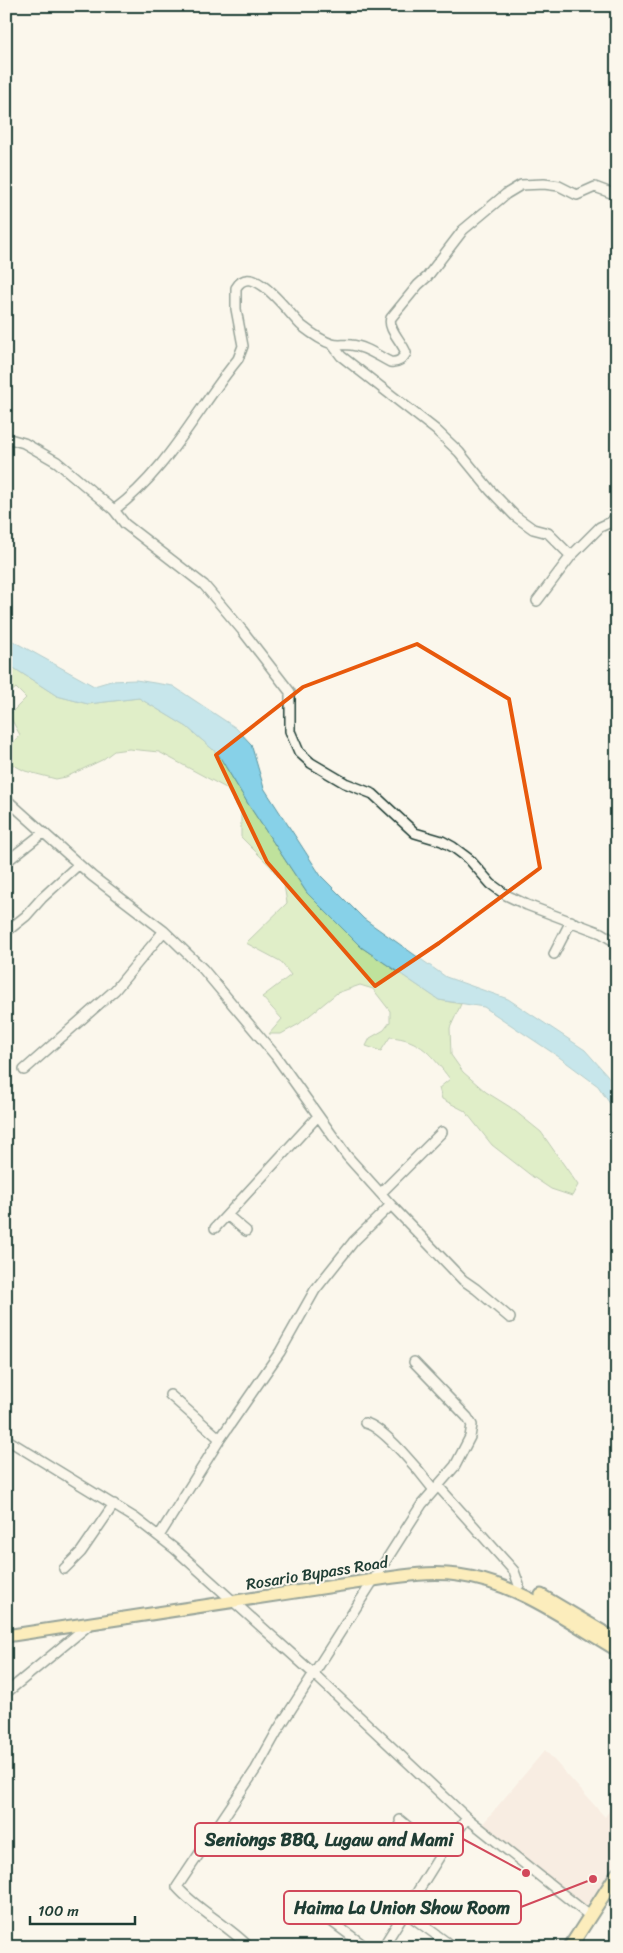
<svg xmlns="http://www.w3.org/2000/svg" width="623" height="1953" font-family="Sriracha,sans-serif">
  <style>
    .built { fill: #f4e0d5 }
    .green { fill: #bfe29c; stroke: #6f9068 }
    .water { fill: #87d1e8; stroke: #5d96a0 }
    .lines { fill: none; stroke-linecap: round; stroke-linejoin: round }
    .minor-casing { stroke: #1f3d34; stroke-width: 12 }
    .major-casing { stroke: #1f3d34; stroke-width: 15 }
    .highway-casing { stroke: #1f3d34; stroke-width: 16 }
    .minor { stroke: #fbf7ec; stroke-width: 9 }
    .major { stroke: #fce080; stroke-width: 11 }
    .highway { stroke: #fce080; stroke-width: 12 }
    .marked { fill: none; stroke: #e8590c; stroke-width: 4; stroke-linejoin: round }
    .labels { text-anchor: middle; dominant-baseline: central; stroke-width: 4; stroke-linejoin: round; paint-order: stroke }
    .street-label { font-size: 16px; fill: #1f3d34; stroke: #fbf7ec }
    .leader { fill: none; stroke: #d1495b; stroke-width: 2 }
    .callout-dot { fill: #d1495b; stroke: #fbf7ec; stroke-width: 2 }
    .callout { fill: #fbf7ec; stroke: #d1495b; stroke-width: 2 }
    .callout-label { font-size: 18px; text-anchor: middle; font-weight: bold; fill: #1f3d34 }
  </style>
  <rect width="100%" height="100%" fill="#fbf7ec"/>
  <filter id="ink" filterUnits="userSpaceOnUse"><feTurbulence type="fractalNoise" baseFrequency=".02" numOctaves="2"/><feDisplacementMap in="SourceGraphic" scale="10" xChannelSelector="R" yChannelSelector="G"/><feConvolveMatrix kernelMatrix="1 2 1 2 8 2 1 2 1" color-interpolation-filters="sRGB"/></filter>
  <g filter="url(#ink)">
    <!-- built -->
    <path class="built" d="M545,1750L605,1817L613,1805L617,1807V1859L585,1909L480,1827Z"/>
    <!-- green -->
    <path class="green" d="M6,663L57,696L88,704L139,698L187,727L218,754L250,807L307,893L361,947L439,1000L461,1004L450,1028L451,1055L463,1072L486,1092L510,1107L541,1132L578,1185L572,1196L551,1189L533,1177L492,1145L465,1111L442,1099L439,1088L450,1079C432,1056 421,1039 390,1037L381,1051L366,1046L370,1038L384,1030L390,1022V1011L373,989L360,985L337,993L299,1024L281,1034H269L282,1019L262,997L291,975L280,961L246,943L287,903L284,885L271,867L241,837V813L226,788L159,752L129,749L114,751L102,760L66,777L56,779L25,771L6,761V750L20,735L9,715L26,698L16,688L6,696Z"/>
    <!-- water -->
    <path class="water" d="M6,635L11,640L94,686L111,681L136,680L173,686L236,728L251,744L264,788L321,876L364,919L446,977L508,999L585,1050L617,1086V1114L598,1086L559,1057L484,1007L439,1000L361,947L307,893L250,807L218,754L187,727L139,698L88,704L57,696L6,663Z"/>
    <g class="lines">
      <defs>
        <path id="minor" d="M332,344L341,356L436,430L459,452L490,490L515,516L533,529L548,533L571,556
          M6,438L24,443L57,462L114,510L125,524L204,585L242,630L290,692V731L299,752L311,763L345,783L373,794L415,833L442,841L453,847L469,859L491,884L506,895L527,905L601,933L617,943
          M114,510C167,471 197,409 238,359L243,346L236,309V288C253,259 290,316 302,326C311,333 322,341 332,344C338,346 345,344 351,345C365,346 378,356 390,362C398,363 402,360 406,353C402,341 387,329 391,318L418,285L427,277L463,230L506,194L521,185L544,184L559,186L577,195L595,187L611,193H617
          M537,601L571,556L600,527L611,522L617,515
          M6,799L92,876L164,931L203,969L275,1055L347,1156L391,1205L463,1280L476,1289L510,1318
          M6,862L43,833
          M6,932L26,916L42,898L78,865
          M554,954L571,921
          M24,1070L115,990L164,931
          M381,1193L442,1132
          M227,1215L246,1231
          M215,1228L318,1116
          M170,1395L220,1439
          M365,1423C383,1426 422,1474 434,1490
          M6,1439L135,1518L175,1549L314,1674L467,1818L590,1916
          M438,1486L514,1571L519,1585
          M159,1536L220,1439L280,1352L315,1290L354,1241L391,1205
          M64,1569L81,1552L114,1504
          M6,1693L90,1624
          M400,1820L441,1854
          M308,1904L366,1947
          M405,1912L453,1947
          M249,1947C227,1924 198,1911 177,1887L256,1769L279,1728L422,1504L455,1466L470,1437L472,1425L467,1417L414,1362
          M383,1947L441,1854L467,1818"/>
        <path id="major" d="M541,1595L617,1640
          M6,1636L374,1580C401,1576 430,1571 458,1575C518,1583 566,1620 617,1650"/>
        <path id="highway" d="M570,1947L617,1874"/>
      </defs>
      <!-- minor casing -->
      <use href="#minor" class="minor-casing"/>
      <!-- major casing -->
      <use href="#major" class="major-casing"/>
      <!-- highway casing -->
      <use href="#highway" class="highway-casing"/>
      <!-- minor -->
      <use href="#minor" class="minor"/>
      <!-- major -->
      <use href="#major" class="major"/>
      <!-- highway -->
      <use href="#highway" class="highway"/>
    </g>
  </g>
  <!-- marked area -->
  <path d="M0 0H623V1953H0ZM417,644L509,699L540,868L439,943L375,986L267,862L216,755L303,687Z" fill="#fbf7ec" fill-opacity=".55" fill-rule="evenodd"/>
  <path class="marked" d="M417,644L509,699L540,868L439,943L375,986L267,862L216,755L303,687Z"/>
  <g class="labels">
    <!-- street labels -->
    <g class="street-label">
      <text transform="translate(317 1573) rotate(-9)">Rosario Bypass Road</text>
    </g>
  </g>
  <!-- callouts -->
  <path class="leader" d="M526 1873L463 1839M593 1879L521 1907"/>
  <g class="callout-dot">
    <circle cx="526" cy="1873" r="5"/>
    <circle cx="593" cy="1879" r="5"/>
  </g>
  <g class="callout">
    <rect x="195" y="1823" width="268" height="33" rx="5"/>
    <rect x="284" y="1891" width="237" height="33" rx="5"/>
  </g>
  <g class="callout-label">
    <text x="329" y="1846">Seniongs BBQ, Lugaw and Mami</text>
    <text x="402" y="1914">Haima La Union Show Room</text>
  </g>
  <!-- margin -->
  <rect width="623" height="1953" fill="none" stroke="#fbf7ec" stroke-width="25"/>
  <rect x="12" y="12" width="598" height="1928" fill="none" stroke="#1f3d34" stroke-width="2" filter="url(#ink)"/>
  <!-- scale -->
  <path d="M30 1916v8h105v-8" fill="none" stroke="#1f3d34" stroke-width="2.5"/>
  <text x="38" y="1916" font-size="15" fill="#1f3d34" stroke="#fbf7ec" stroke-width="4" paint-order="stroke">100 m</text>
</svg>
